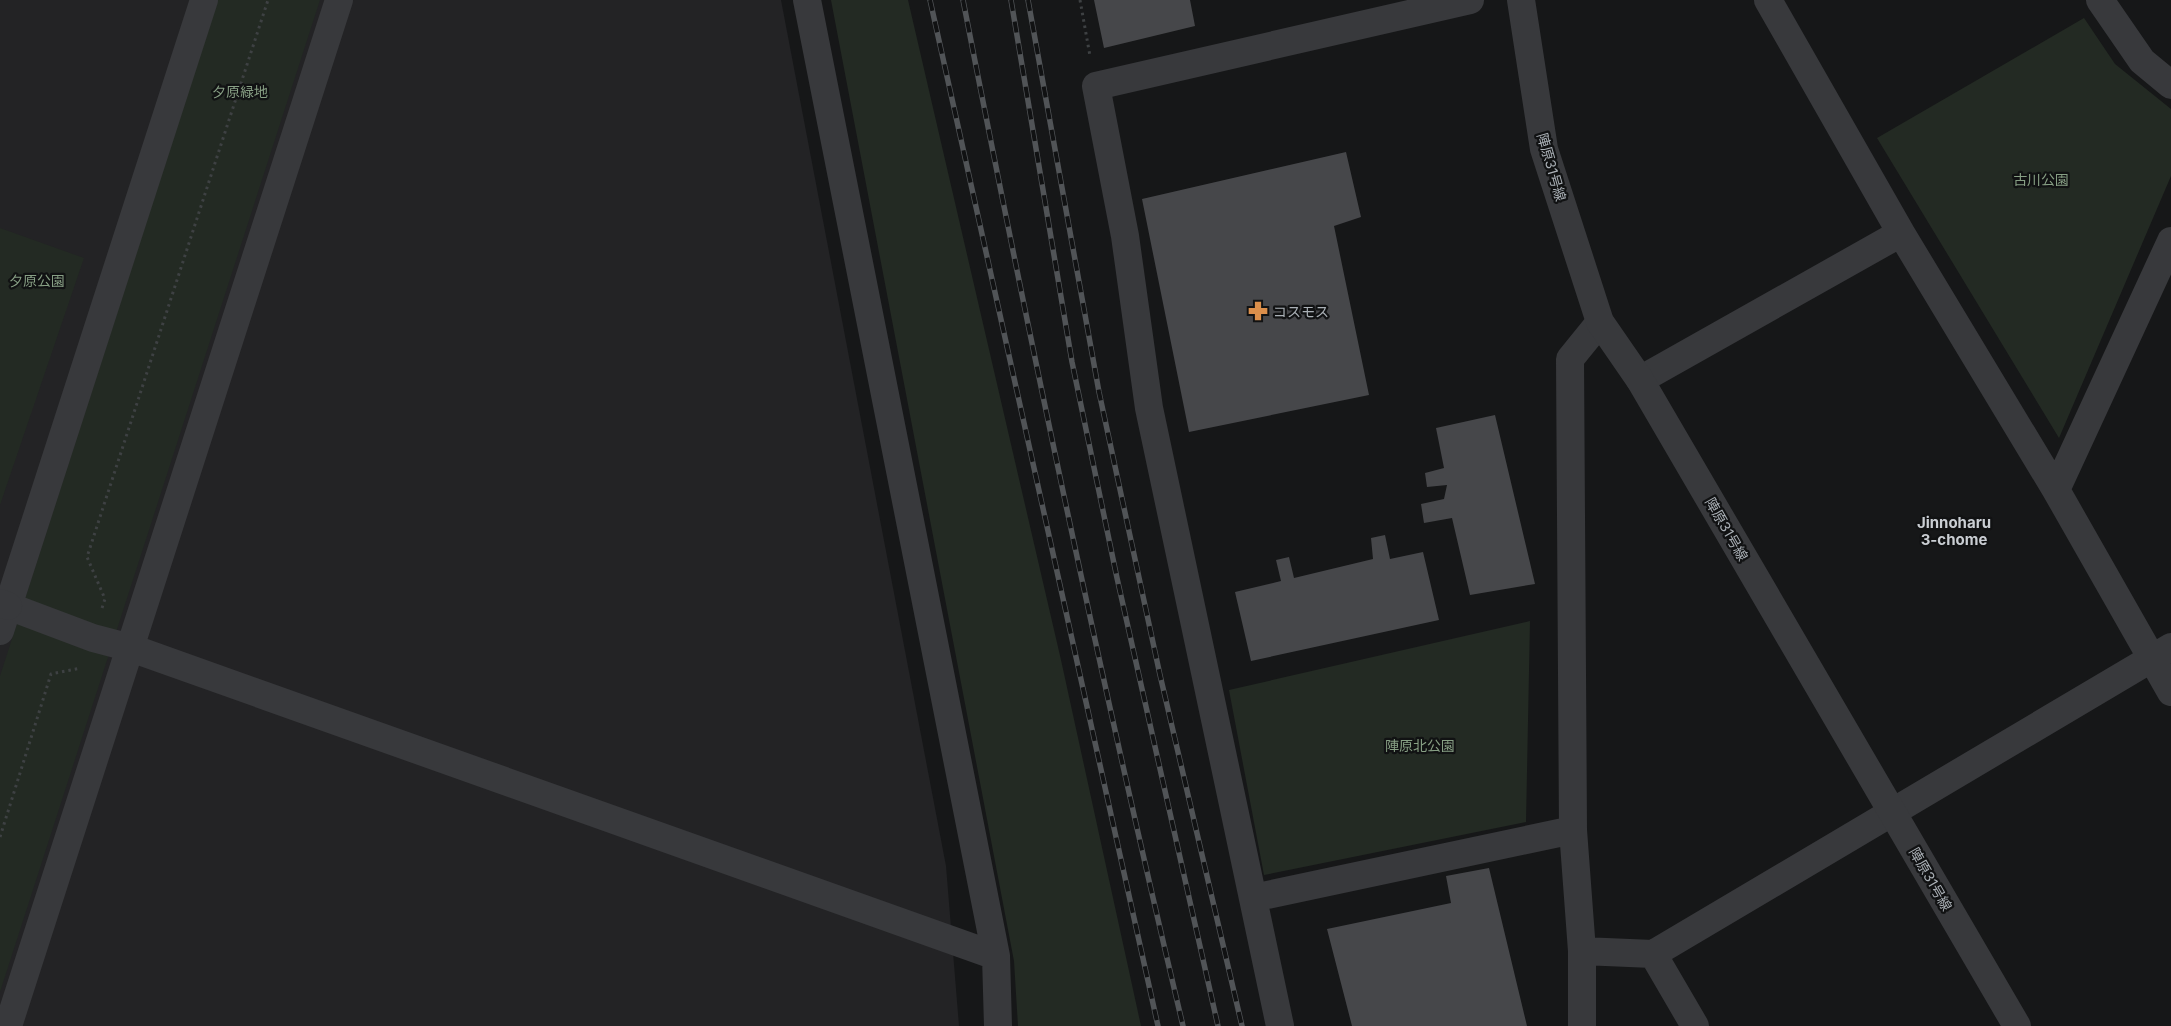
<svg xmlns="http://www.w3.org/2000/svg" width="2171" height="1026" font-family="Inter,'Noto Sans JP',sans-serif">
  <style>
    .built { fill: #232325 }
    .green { fill: #232a23 }
    .building { fill: #46474a }
    .lines { fill: none; stroke-linecap: round; stroke-linejoin: round }
    .path { stroke: #3e4143; stroke-width: 3; stroke-dasharray: 2.5 4; stroke-linecap: butt }
    .minor { stroke: #38393c; stroke-width: 28 }
    .tertiary { stroke: #38393c; stroke-width: 28 }
    .rail-casing { stroke: #515457; stroke-width: 5.5 }
    .rail { stroke: #111213; stroke-width: 4; stroke-dasharray: 11; stroke-linecap: butt }
    .labels { text-anchor: middle; dominant-baseline: central; stroke-width: 4.5; stroke-linejoin: round; paint-order: stroke }
    .park-label { font-size: 14px; fill: #879f84; stroke: #111213 }
    .street-label { font-size: 14px; fill: #aab0b6; stroke: #111213 }
    .poi-label { font-size: 14px; fill: #aab0b6; stroke: #111213; text-anchor: start }
    .neighbourhood-label { font-size: 15px; font-weight: bold; fill: #caced3; stroke: #111213 }
  </style>
  <rect width="100%" height="100%" fill="#161718"/>
  <!-- built -->
  <path class="built" d="M0,0H781L946,866L959,1026H0Z"/>
  <!-- green -->
  <path class="green" d="M218,0H320L0,992V676Z
    M831,0H908L1061,660L1141,1026H1018L1014,961Z
    M2084,18L2115,64L2171,109V176L2059,438L1877,138Z
    M0,228L84,258L0,505Z
    M1530,621L1526,822L1264,875L1229,690Z"/>
  <!-- building -->
  <path class="building" d="M1094,0H1190L1195,26L1104,48Z
    M1346,152L1361,217L1334,226L1369,395L1189,432L1142,199Z
    M1495,415L1535,584L1470,595L1452,518L1424,523L1421,504L1444,499L1447,485L1427,487L1425,473L1444,468L1436,428Z
    M1385,535L1390,559L1423,552L1439,620L1251,661L1235,592L1281,581L1276,560L1289,557L1294,578L1373,559L1371,538Z
    M1489,868L1527,1026H1352L1327,929L1451,903L1446,876Z"/>
  <g class="lines">
    <!-- path -->
    <path class="path" d="M1080,0L1090,56
      M102,608L105,599L87,557L268,0
      M0,837L51,674L81,668"/>
    <!-- minor -->
    <path class="minor" d="M807,0L996,956L998,1026
      M1768,0L1901,233L2056,490L2171,692
      M2100,0L2142,61L2171,85
      M1640,380L1901,233
      M2056,490L2171,241
      M8,606L93,638L131,648L996,956
      M0,631L204,0
      M1253,898L1573,830
      M1582,951L1653,954L2171,647
      M1653,954L1695,1026
      M8,1026L339,0
      M1280,1026L1149,408L1125,236L1096,86L1470,0
      M1582,1026V951L1573,830L1570,359L1600,322"/>
    <!-- tertiary -->
    <path class="tertiary" d="M1521,0L1544,149L1600,322L1640,380L2017,1026
      M0,603L8,606"/>
    <defs>
      <path id="rail" d="M930,0L1158,1026
        M963,0C1030,343 1102,685 1183,1026
        M1011,0L1072,362L1117,578L1218,1026
        M1028,0L1099,392L1160,675L1242,1026"/>
    </defs>
    <!-- rail casing -->
    <use href="#rail" class="rail-casing"/>
    <!-- rail -->
    <use href="#rail" class="rail"/>
  </g>
  <!-- icons -->
  <defs>
    <symbol id="pharmacy-bare" viewBox="-9 -9 18 18"><path d="M-2-6h4v4h4v4h-4v4h-4v-4h-4v-4h4Z" fill="#db8f4b" stroke="#111213" stroke-width="2.5" paint-order="stroke"/></symbol>
  </defs>
  <g fill-rule="evenodd">
    <use href="#pharmacy-bare" x="1244" y="297" width="28" height="28"/>
  </g>
  <g class="labels">
    <!-- park labels -->
    <g class="park-label">
      <text x="240" y="91">夕原緑地</text>
      <text x="2041" y="179">古川公園</text>
      <text x="37" y="280">夕原公園</text>
      <text x="1420" y="745">陣原北公園</text>
    </g>
    <!-- street labels -->
    <g class="street-label">
      <text transform="translate(1552 167) rotate(74)">陣原31号線</text>
      <text transform="translate(1727 529) rotate(60)">陣原31号線</text>
      <text transform="translate(1931 879) rotate(60)">陣原31号線</text>
    </g>
    <!-- poi labels -->
    <g class="poi-label">
      <text x="1273" y="311">コスモス</text>
    </g>
    <!-- neighbourhood labels -->
    <g class="neighbourhood-label">
      <text x="1954" y="522">Jinnoharu<tspan x="1954" dy="17">3-chome</tspan></text>
    </g>
  </g>
</svg>
